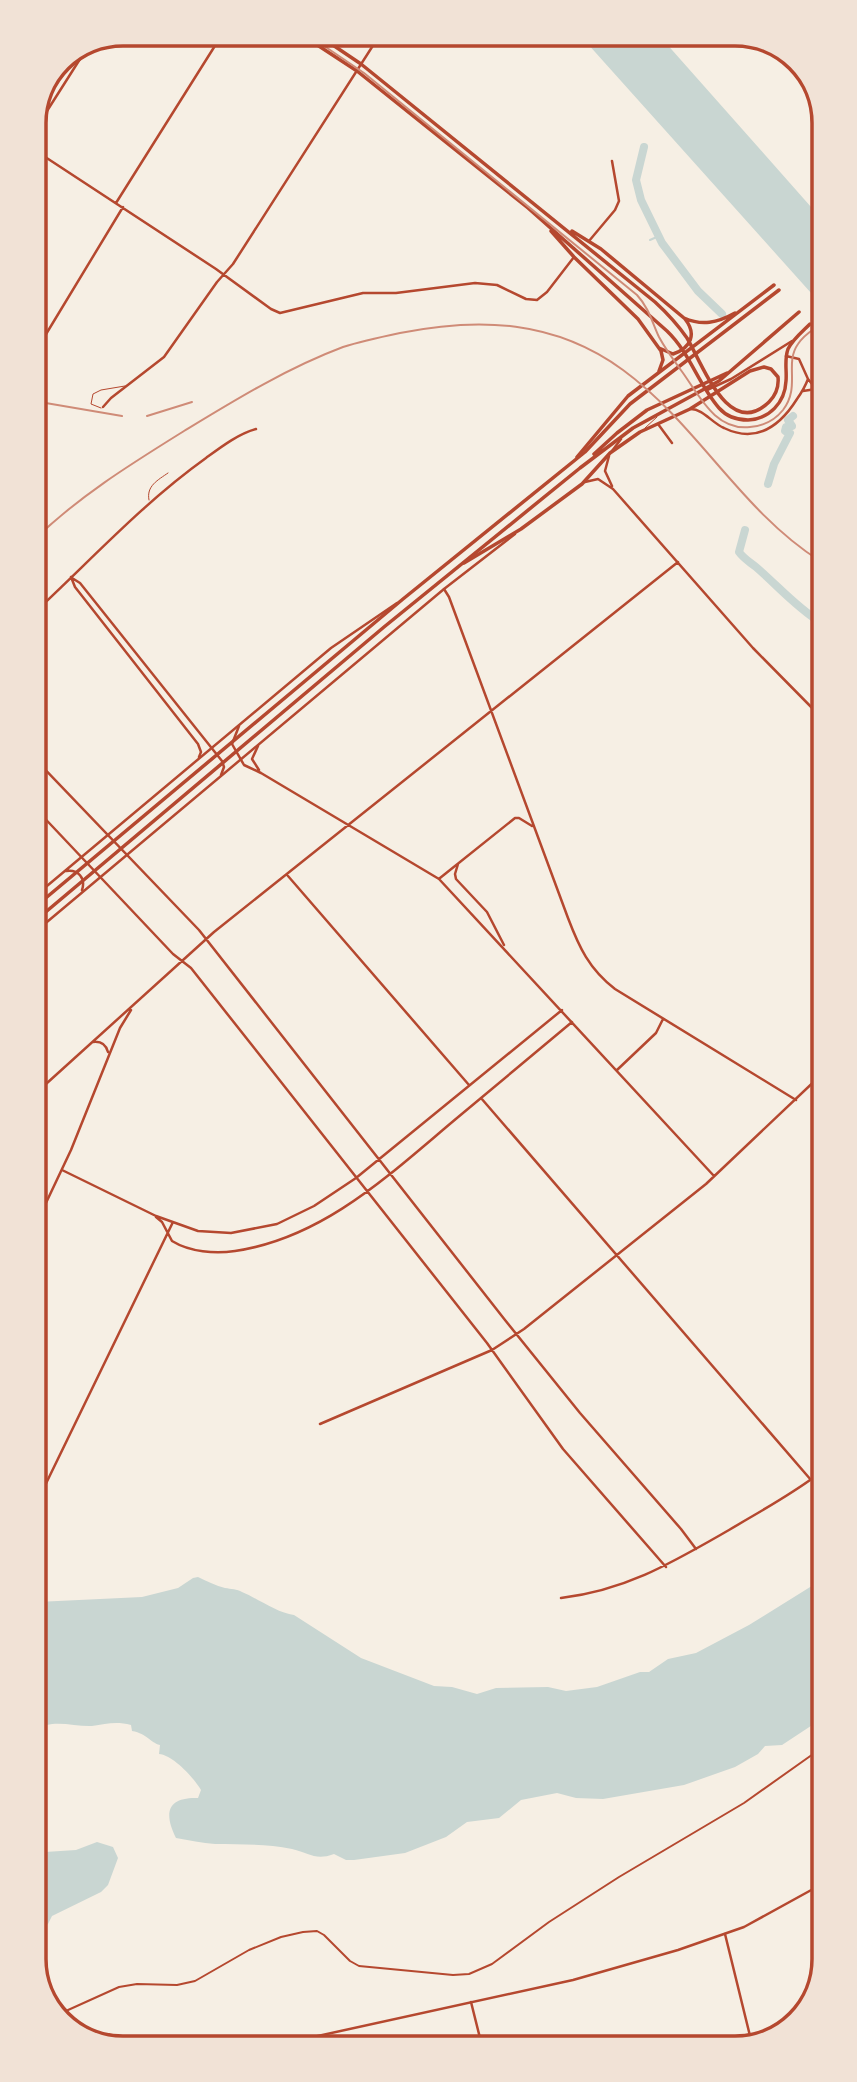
<svg xmlns="http://www.w3.org/2000/svg" width="857" height="2082" font-family="'Fira Sans Condensed',sans-serif">
  <style>
    .water { fill: #c9d6d2 }
    .lines { fill: none; stroke-linecap: round; stroke-linejoin: round }
    .stream { stroke: #c9d6d2; stroke-width: 2 }
    .river { stroke: #c9d6d2; stroke-width: 8 }
    .service { stroke: #b5482f; stroke-width: 1 }
    .pedestrian { stroke: #b5482f; stroke-width: 2 }
    .minor { stroke: #b5482f; stroke-width: 2.5 }
    .tertiary { stroke: #b5482f; stroke-width: 2.5 }
    .secondary { stroke: #b5482f; stroke-width: 3.5 }
    .primary { stroke: #b5482f; stroke-width: 3.5 }
    .tram { stroke: #cf8b77; stroke-width: 2 }
    .rail { stroke: #cf8b77; stroke-width: 2 }
    .rim { fill: none; stroke: #b5482f; stroke-width: 3.5 }
  </style>
  <rect width="100%" height="100%" fill="#f6efe4"/>
  <!-- water -->
  <path class="water" d="M578,33H657L819,216L820,303Z
    M198,1577C207,1581 216,1586 225,1588C231,1589 237,1589 242,1592C257,1598 277,1613 294,1615L361,1658L434,1686L452,1687L477,1694L496,1688L548,1687L566,1691L597,1687L640,1672H649L668,1659L696,1653L749,1625L823,1579V1718L782,1745L765,1746L758,1754L735,1767L684,1785L603,1799L576,1798L557,1793L521,1800L499,1818L467,1822L446,1837L405,1853L354,1860H346L334,1854C315,1861 310,1853 292,1849C266,1843 241,1845 215,1844C202,1843 189,1840 176,1838C163,1812 168,1797 198,1798L201,1790C194,1778 173,1755 159,1754L160,1745C149,1742 148,1734 132,1731L131,1725C116,1721 106,1724 92,1726C75,1727 51,1718 37,1730V1602L142,1597L178,1588L193,1578Z
    M97,1842L113,1847L118,1858L108,1885L101,1892L52,1916L48,1924L38,1931V1857L45,1852L76,1850Z"/>
  <g class="lines">
    <!-- stream -->
    <path class="stream" d="M650,240L659,236"/>
    <!-- river -->
    <path class="river" d="M696,38L698,33
      M644,147L636,180L641,200L662,243L698,291L722,314
      M768,484L774,464L790,433L785,431L786,427L792,426L788,420L793,416
      M745,530L739,552C744,559 750,562 756,567C778,586 796,607 820,622"/>
    <!-- service -->
    <path class="service" d="M101,408L91,404L93,394L101,390L125,386
      M645,428L657,417
      M149,500C146,486 158,480 168,473"/>
    <!-- pedestrian -->
    <path class="pedestrian" d="M57,2015L119,1987L137,1984L177,1985L195,1981L249,1950L281,1937L303,1932L317,1931L324,1935L350,1961L359,1966L453,1975L469,1974L492,1964L549,1922L619,1877L744,1803L823,1747"/>
    <!-- minor -->
    <path class="minor" d="M33,133L87,48
      M33,149L216,269L271,309L280,313L363,293H396L475,283L497,285L526,299L537,300L547,292L574,257
      M116,203L223,33
      M589,241L615,210L619,201L612,161
      M34,354L123,207
      M786,356L799,359L808,379L820,394
      M707,390L731,379L792,341
      M803,391L816,389
      M103,407L111,398L164,357L217,282L233,264L381,33
      M691,409C703,409 712,423 724,428C757,444 780,426 797,399C802,392 805,387 808,379
      M658,424L672,443
      M609,456L605,471L612,486
      M585,482L598,479L613,489L753,648L821,717
      M71,577L75,587L198,744L201,752L199,757
      M72,578L80,583L222,761L224,767L221,775
      M444,589L449,597L568,918C579,947 589,969 615,989L796,1100
      M35,612C91,560 143,503 206,458C221,447 238,434 256,429
      M239,726L232,744L244,765L261,773L439,879L714,1176
      M258,746L252,759L259,770
      M35,759L199,930L505,1320L580,1413L681,1529L696,1549
      M35,808L173,954L191,968L487,1343L563,1449L666,1567
      M458,864L455,874L456,879L487,912L504,945
      M288,876L469,1085
      M440,878L515,818H519L532,826
      M93,1042C101,1041 106,1045 108,1052
      M617,1070L656,1033L663,1019
      M36,1093L214,932L678,562
      M481,1098L811,1480
      M62,1170L156,1216L198,1231L231,1233L277,1224L314,1206L356,1178L562,1010
      M156,1217L162,1222L172,1241C190,1252 215,1254 235,1251C324,1238 390,1174 457,1118C495,1086 534,1054 572,1022
      M36,1224L71,1150L120,1028L131,1010
      M320,1424L492,1350L524,1329L706,1184L822,1074
      M37,1502L173,1222
      M561,1598C627,1590 673,1562 729,1530C759,1512 789,1496 817,1475
      M725,1934L752,2044
      M471,2002L482,2046"/>
    <!-- tertiary -->
    <path class="tertiary" d="M612,451L621,439
      M66,871C78,869 86,878 82,890
      M35,896L331,648L397,603
      M35,932L444,589L515,534
      M263,2048L573,1980L678,1950L744,1927L824,1883"/>
    <!-- secondary -->
    <path class="secondary" d="M299,33L357,71L528,208L667,331C690,353 698,384 719,408C726,416 737,420 748,420C769,419 785,403 786,381C787,370 784,360 788,349C793,339 802,332 810,324
      M315,33L361,64L655,302C667,313 678,325 687,338C702,363 729,441 769,402C776,395 779,387 778,377L771,369L764,367L750,371L690,409L640,432L610,453L582,484L521,529L464,563
      M551,231L574,257L638,319L661,351L663,360L659,371
      M572,231L601,249L684,318C702,326 717,323 735,313
      M659,348L673,354C691,348 697,334 685,319
      M577,457L628,396L774,285"/>
    <!-- primary -->
    <path class="primary" d="M594,454L617,433L647,410L727,373
      M35,907L403,599L585,452L630,404L779,290
      M35,921L384,627L580,468L633,428L719,381L799,312"/>
    <!-- tram -->
    <path class="tram" d="M305,33L364,73L637,295C649,308 652,322 659,337C666,350 675,362 683,373C700,397 716,431 750,427C763,426 775,420 783,410C801,386 784,364 798,344C802,338 808,333 814,329"/>
    <!-- rail -->
    <path class="rail" d="M34,401L122,416
      M147,416L192,402
      M34,540C79,496 131,464 184,431C235,400 287,368 343,347C362,341 381,337 400,333C479,317 555,320 623,370C698,425 741,511 820,561"/>
  </g>
  <!-- crop -->
  <path d="M0 0H857V2082H0ZM123 46H735A77 77 0 0 1 812 123V1959A77 77 0 0 1 735 2036H123A77 77 0 0 1 46 1959V123A77 77 0 0 1 123 46Z" fill="#f1e2d6" fill-rule="evenodd"/>
  <path class="rim" d="M123 46H735A77 77 0 0 1 812 123V1959A77 77 0 0 1 735 2036H123A77 77 0 0 1 46 1959V123A77 77 0 0 1 123 46Z"/>
</svg>
